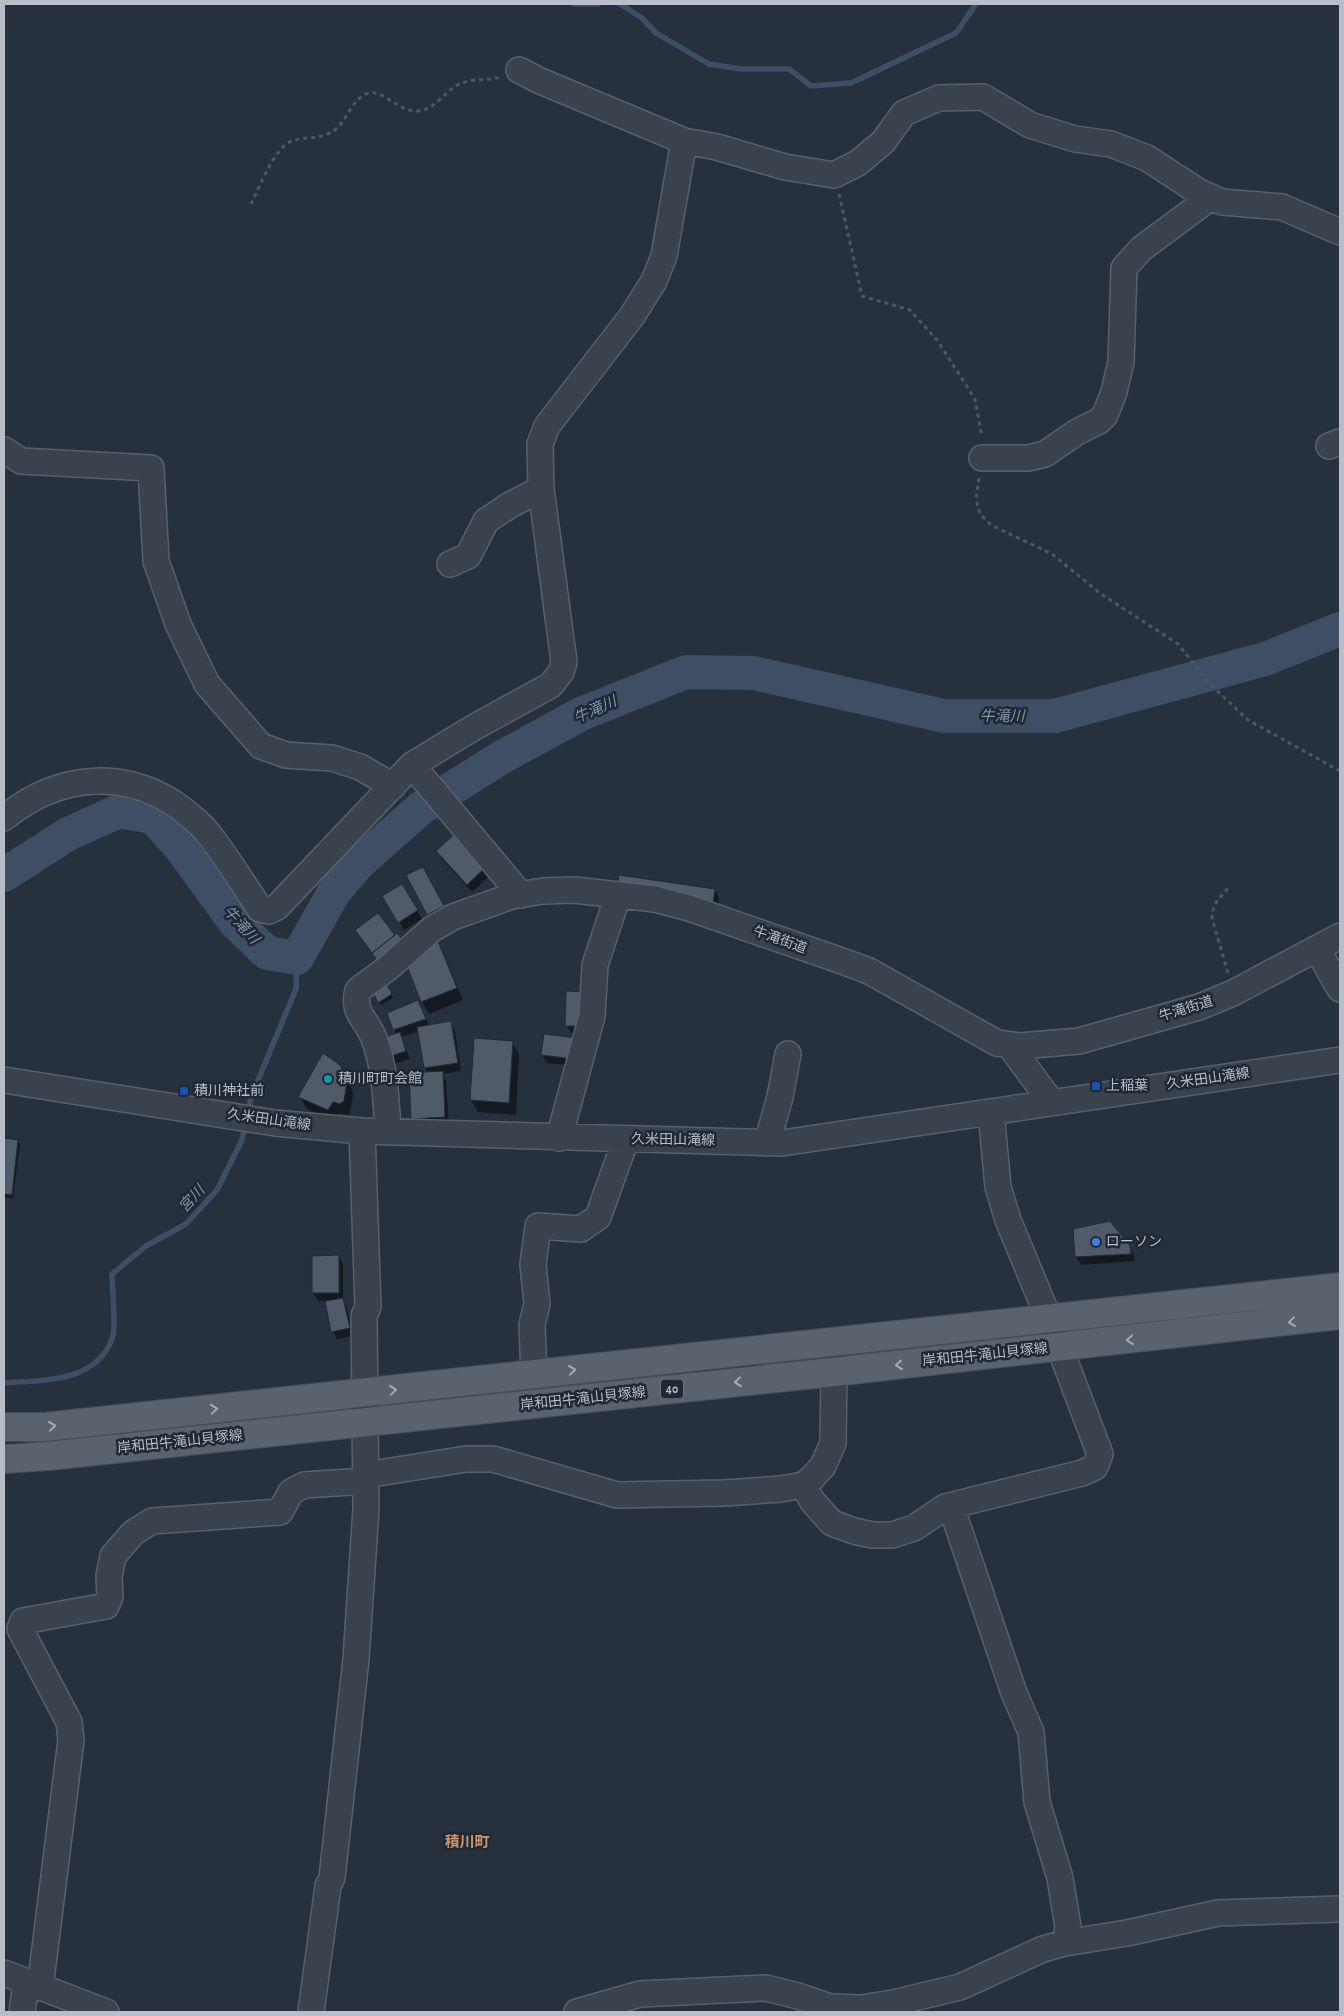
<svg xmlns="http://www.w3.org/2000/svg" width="1344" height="2016" font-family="'Alegreya Sans','Noto Sans JP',sans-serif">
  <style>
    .shadow { fill: #0007 }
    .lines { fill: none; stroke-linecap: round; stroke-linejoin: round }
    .stream { stroke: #3e4f65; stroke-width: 5.5 }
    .river { stroke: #3e4f65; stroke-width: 34 }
    .building { fill: #505a68; stroke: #212a35 }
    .minor-casing { stroke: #58616b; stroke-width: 28 }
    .major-casing { stroke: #444c57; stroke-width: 30 }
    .path { stroke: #495b5d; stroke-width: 3; stroke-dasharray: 4 4; stroke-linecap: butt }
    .minor { stroke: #3a434d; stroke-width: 25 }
    .major { stroke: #59626d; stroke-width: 28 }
    .oneway { stroke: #a4acb6 }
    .culture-dot { fill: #0f9aa8; stroke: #1f2833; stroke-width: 2 }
    .transit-dot { fill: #1a4fb4; stroke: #1f2833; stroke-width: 2 }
    .shop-dot { fill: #3f7fe0; stroke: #1f2833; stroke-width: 2 }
    .labels { text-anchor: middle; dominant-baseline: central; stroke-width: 5; stroke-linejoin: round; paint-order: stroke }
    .shield { fill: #1f2833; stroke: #89919b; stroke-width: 1 }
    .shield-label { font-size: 12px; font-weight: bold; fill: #b7bec8 }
    .street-label { font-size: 14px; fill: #b7bec8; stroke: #1f2833 }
    .poi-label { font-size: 14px; fill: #b7bec8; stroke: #1f2833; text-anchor: start }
    .water-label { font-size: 15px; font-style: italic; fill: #8195ad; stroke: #1f2833 }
    .neighbourhood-label { font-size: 15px; font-weight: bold; fill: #cd956d; stroke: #1f2833 }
  </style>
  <rect width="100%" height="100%" fill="#27313d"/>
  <!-- shadow -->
  <path class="shadow" d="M457,834L491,874L472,892L442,859L438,851Z
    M408,876H427L447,914L433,922Z
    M402,885L422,919L404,930L384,896Z
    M715,890L719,898L717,911L622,899Z
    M356,931L411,954L437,942L444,954L463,1000L429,1014L422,1002L406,961L389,975Z
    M383,981L393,998L381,1005L373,989Z
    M567,992L590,1034L571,1033L567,1026Z
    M418,1002L429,1026L451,1023L455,1031L461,1071L443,1074L446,1080L449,1125L417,1127L413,1119L410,1074L428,1073L425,1068L419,1031L401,1037L410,1059L391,1065L387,1058L396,1034L388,1013Z
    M545,1035L578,1066L547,1063L542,1055Z
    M512,1042L519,1054L516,1115L478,1112L471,1100Z
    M345,1076L352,1089L353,1095L350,1113L347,1116L340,1113L335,1121L307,1109L300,1097Z
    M4,1140L18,1141L20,1144L13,1198L4,1197Z
    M1074,1230L1129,1247L1134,1255L1135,1261L1081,1265L1076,1257Z
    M339,1257L343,1264V1301L347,1307L353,1336L337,1339L333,1331L326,1301H318L313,1293Z"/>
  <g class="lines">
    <!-- stream -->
    <path class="stream" d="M574,4H598
      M620,4L642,18L656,33L709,64L741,69H789L811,86L851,83L956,33L976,4
      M248,1113L251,1097L296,989L297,958
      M4,1383C44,1380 98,1383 113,1336C116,1326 112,1287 112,1274L146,1246L186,1224L217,1190L242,1140L245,1125"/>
    <!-- river -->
    <path class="river" d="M4,875L68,834L119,811L153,817L181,848L234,921L267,953L297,958L334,892L359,863L421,808L502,757L581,714L686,672L754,673L944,716H1055L1265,659L1340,629"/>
  </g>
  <!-- building -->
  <path class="building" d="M457,832L488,865L467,885L436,851Z
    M423,867L444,906L427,915L406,875Z
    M619,875L715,889L713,904L616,891Z
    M402,884L418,910L398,923L382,896Z
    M378,913L395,935L372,953L355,930Z
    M397,933L409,948L383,968L372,953Z
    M438,941L457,988L421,1002L403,956Z
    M384,979L392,994L378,1003L371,988Z
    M566,991L587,992V1026H565Z
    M418,1000L426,1019L393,1030L387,1013Z
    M451,1021L458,1063L424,1068L417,1027Z
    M400,1032L406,1051L385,1058L379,1039Z
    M544,1034L576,1038L574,1059L541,1055Z
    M474,1038L513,1041L509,1103L470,1100Z
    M323,1053L340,1065L346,1075L347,1082L344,1101L340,1104L333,1102L328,1110L298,1097Z
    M443,1071L445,1117L411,1119L409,1073Z
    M4,1138L18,1140L12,1195L4,1194Z
    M1110,1221L1130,1246L1131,1254L1075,1257L1073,1229Z
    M339,1255V1293H312V1256Z
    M343,1298L350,1328L331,1332L325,1301Z"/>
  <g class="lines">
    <defs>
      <path id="minor" d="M519,70L538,80L684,141L717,147L785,167L834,175L858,163L883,142L904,113L939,98L983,97L1030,125L1075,139L1111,144L1147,158L1199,192L1222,202L1282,207L1340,232
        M1329,446L1340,442
        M4,450L21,461L151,468L156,561L178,624L207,684L261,746L286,755L332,758L360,767L393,786
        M982,458H1028L1045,454L1077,432L1099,421L1105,415L1114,392L1121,362L1124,268L1141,249L1211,197
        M450,564L468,556L486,521L510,505L541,489
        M412,765L521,895
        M4,818C58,774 126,767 183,810C191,817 201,824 208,833C227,857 243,884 260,909L269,911L277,907L412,765L473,728L551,685L561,672L564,662L541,489L540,444L547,426L632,316L654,281L664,256L684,141
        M1317,949L1340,989
        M1010,1046L1052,1103
        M4,1080L275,1123L362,1131L782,1143L1340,1060
        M388,1131C386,1100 385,1065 373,1036C365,1018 352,1012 358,990L388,968L432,929L453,917L512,896L543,891L574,890L655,899L689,908L842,961L869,971L997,1043L1020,1046L1079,1041L1199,1007L1233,993L1340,936
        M559,1138L592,1016L595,965L618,895
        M767,1143L780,1097L788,1054
        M534,1374L532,1325L537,1304L533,1264L538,1226L581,1229L598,1217L626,1139
        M366,1475L466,1459H493L617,1495L724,1493L781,1489L803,1485L812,1478L823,1466L833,1443L834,1372
        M803,1485L813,1502L832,1523L854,1531L872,1535H892L914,1528L945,1507L1082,1473L1095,1467L1100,1454L1049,1319L1008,1220L998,1187L991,1112
        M951,1506L1014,1693L1031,1732L1037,1802L1060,1878L1068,1927L1065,1943
        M4,1973L106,2012
        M40,1988L71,1740L69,1722L20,1629L23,1621L106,1606L110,1597L109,1576L113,1556L133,1533L152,1521L280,1512L291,1492L304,1485L366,1481
        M22,2012L26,1982
        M311,2012L328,1886L332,1878L356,1659L366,1509L364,1316L368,1307L362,1131
        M577,2012L640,1994L766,1988L798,1996L830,2007L861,2008L893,2003L960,1987L1043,1949L1065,1943L1127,1933L1218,1913L1340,1909"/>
      <path id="major" d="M4,1427H44L1340,1287
        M4,1459L49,1456L834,1372L1340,1315"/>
    </defs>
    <!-- minor casing -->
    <use href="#minor" class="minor-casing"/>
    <!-- major casing -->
    <use href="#major" class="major-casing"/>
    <!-- path -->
    <path class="path" d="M839,194L862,296L910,310L937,340L975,399L982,437
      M251,204C260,187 274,147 292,141C306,136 323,140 336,129C347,120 353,97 369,93C383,90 398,110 414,111C434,113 445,89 462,83C474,78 488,81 500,77
      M979,478L976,499L980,514L991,525L1052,554L1101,594L1178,644L1209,683L1248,720L1340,771
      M1228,973L1212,918L1214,905L1228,888"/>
    <!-- minor -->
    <use href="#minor" class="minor"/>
    <!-- major -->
    <use href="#major" class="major"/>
  </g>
  <!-- one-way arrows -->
  <defs><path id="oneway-chevron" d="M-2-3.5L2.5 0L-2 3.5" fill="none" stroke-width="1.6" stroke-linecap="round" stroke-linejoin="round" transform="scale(1.25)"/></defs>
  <g class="oneway">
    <use href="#oneway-chevron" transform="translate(1292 1322) rotate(173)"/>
    <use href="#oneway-chevron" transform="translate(1130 1340) rotate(174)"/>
    <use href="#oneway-chevron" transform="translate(899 1365) rotate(174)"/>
    <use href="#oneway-chevron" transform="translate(572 1370) rotate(-6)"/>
    <use href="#oneway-chevron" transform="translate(738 1382) rotate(174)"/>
    <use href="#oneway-chevron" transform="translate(393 1390) rotate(-7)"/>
    <use href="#oneway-chevron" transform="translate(214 1409) rotate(-6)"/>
    <use href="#oneway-chevron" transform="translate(52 1426) rotate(-6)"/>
  </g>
  <!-- markers -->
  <circle class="culture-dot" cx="328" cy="1079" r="5"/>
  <g class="transit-dot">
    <rect x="1091" y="1081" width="10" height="10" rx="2.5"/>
    <rect x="179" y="1086" width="10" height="10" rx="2.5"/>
  </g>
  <circle class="shop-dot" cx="1096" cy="1242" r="5"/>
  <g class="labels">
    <!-- shield labels -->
    <rect class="shield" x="661" y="1379.5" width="22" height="19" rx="4"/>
    <g class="shield-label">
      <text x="672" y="1389">40</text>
    </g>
    <!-- street labels -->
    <g class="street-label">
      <text transform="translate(780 940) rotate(20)">牛滝街道</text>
      <text transform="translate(1186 1009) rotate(-17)">牛滝街道</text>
      <text transform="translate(1208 1079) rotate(-8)">久米田山滝線</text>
      <text transform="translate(269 1120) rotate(8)">久米田山滝線</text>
      <text transform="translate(673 1140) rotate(1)">久米田山滝線</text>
      <text transform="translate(985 1355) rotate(-6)">岸和田牛滝山貝塚線</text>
      <text transform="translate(583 1399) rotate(-6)">岸和田牛滝山貝塚線</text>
      <text transform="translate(180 1442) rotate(-6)">岸和田牛滝山貝塚線</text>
    </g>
    <!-- poi labels -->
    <g class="poi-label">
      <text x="338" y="1079">積川町町会館</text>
      <text x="1106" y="1086">上稲葉</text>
      <text x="194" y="1091">積川神社前</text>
      <text x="1106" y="1242">ローソン</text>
    </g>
    <!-- water labels -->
    <g class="water-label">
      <text transform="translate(595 710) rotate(-24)">牛滝川</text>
      <text x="1002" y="716">牛滝川</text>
      <text transform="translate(241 925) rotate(48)">牛滝川</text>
      <text transform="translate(192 1199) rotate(-48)">宮川</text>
    </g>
    <!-- neighbourhood labels -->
    <g class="neighbourhood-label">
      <text x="467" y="1842">積川町</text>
    </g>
  </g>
  <!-- border -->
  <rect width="1344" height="2016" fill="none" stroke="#b7bec8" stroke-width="10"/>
</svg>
